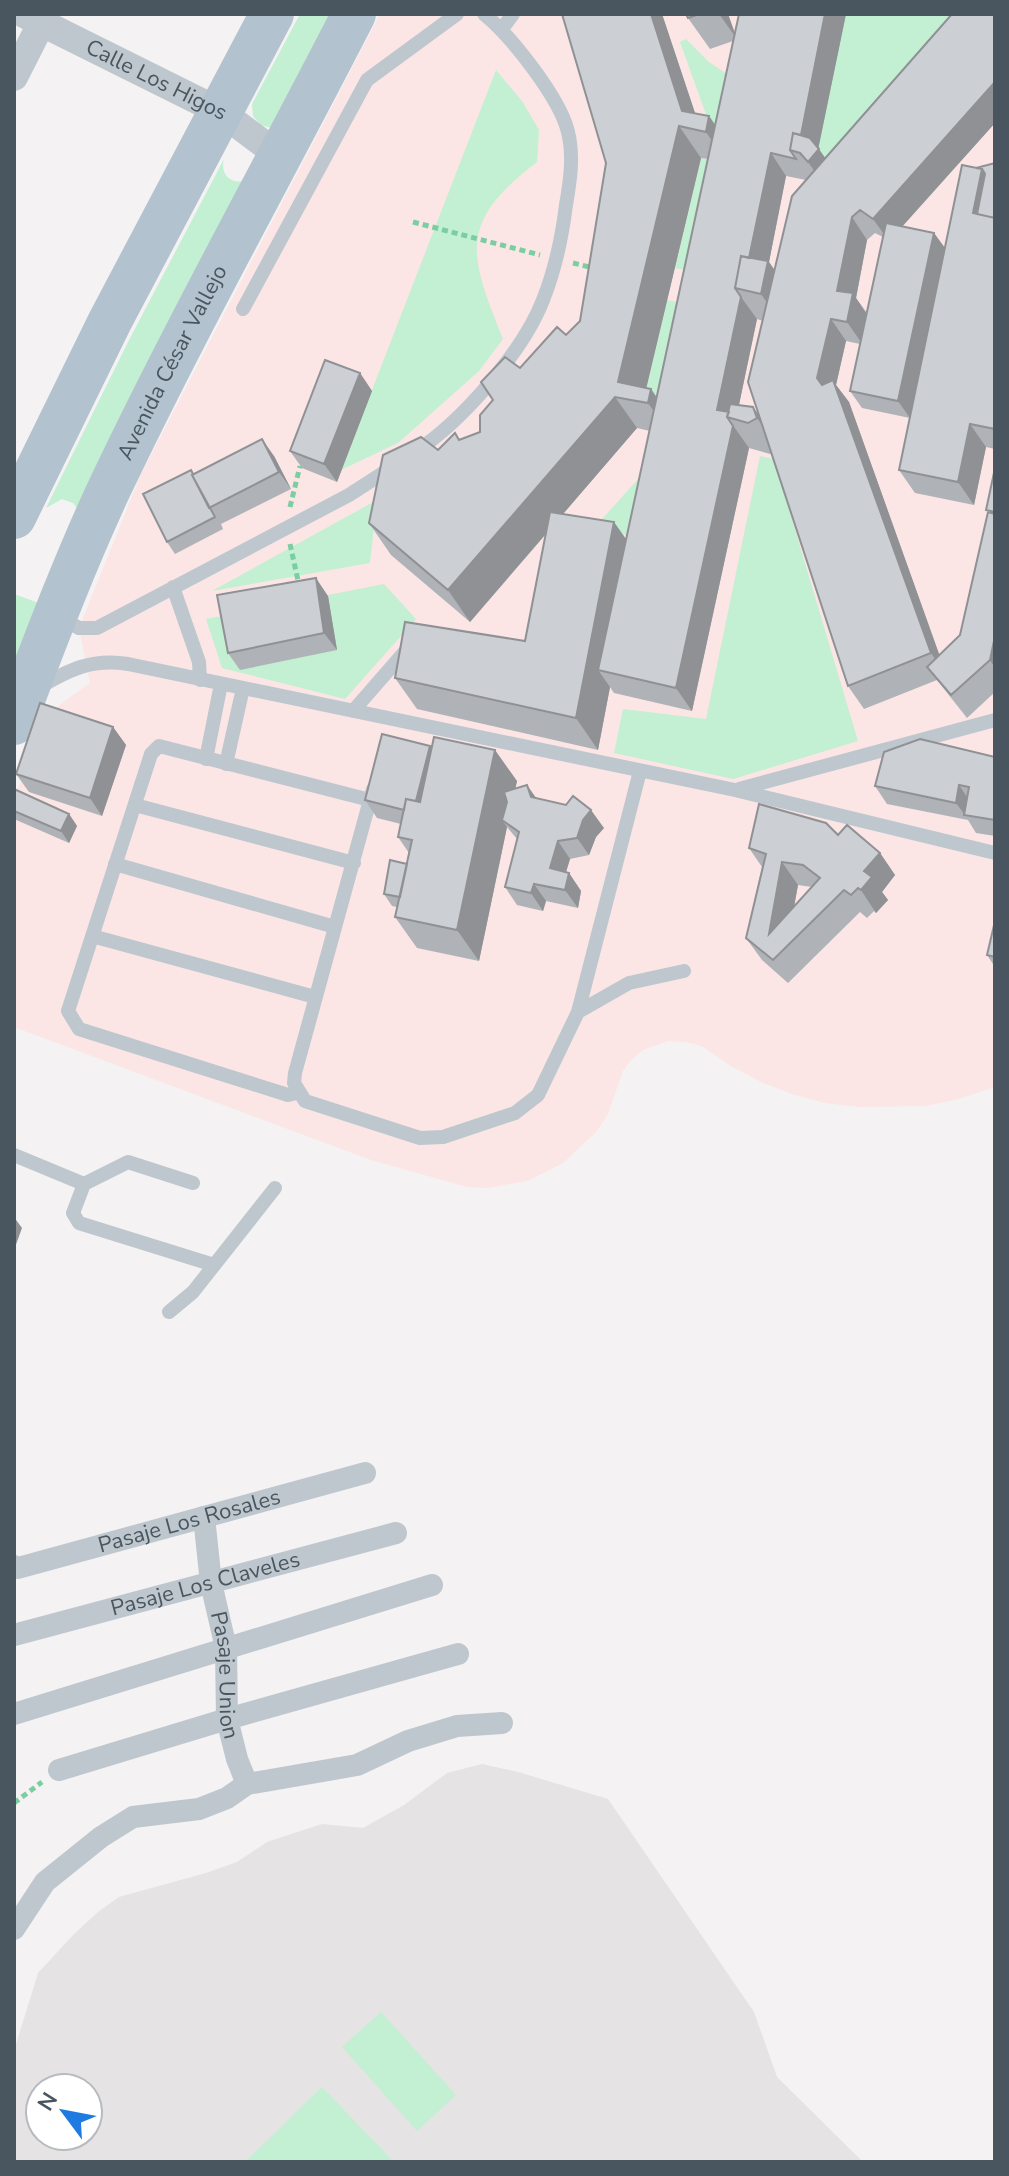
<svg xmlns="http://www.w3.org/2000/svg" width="1009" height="2176" font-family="'Nunito Sans',sans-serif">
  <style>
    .education { fill: #e5e3e4; fill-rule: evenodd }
    .medical { fill: #fbe6e5 }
    .green { fill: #c3efd2 }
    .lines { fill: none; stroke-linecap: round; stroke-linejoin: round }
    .path { stroke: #7bcda2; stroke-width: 5; stroke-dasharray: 6 4; stroke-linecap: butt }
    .service { stroke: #bec7ce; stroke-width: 14 }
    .pedestrian { stroke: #bec7ce; stroke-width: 22 }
    .minor { stroke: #bec7ce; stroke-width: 28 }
    .primary { stroke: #b3c2cf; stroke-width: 44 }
    .wall { fill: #afb2b6; fill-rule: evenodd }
    .shaded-wall { fill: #8f9194 }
    .building { fill: #cccfd4; stroke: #8f9194; stroke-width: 2; fill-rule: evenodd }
    .labels { text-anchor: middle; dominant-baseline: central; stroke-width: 7; stroke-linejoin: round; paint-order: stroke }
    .street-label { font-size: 22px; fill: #4a565f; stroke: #fff }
  </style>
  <rect width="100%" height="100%" fill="#f4f2f2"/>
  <!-- education -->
  <path class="education" d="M482,1764L518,1772L608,1799L754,2012L777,2077L863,2162H14V2051L38,1973L74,1934L98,1912L119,1897L206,1873L237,1862L267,1842L322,1824L363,1828L404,1805L447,1773ZM40,2088H88V2136H40Z"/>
  <!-- medical -->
  <path class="medical" d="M380,14H995V1087L955,1100L925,1106L858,1107L825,1103L792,1094L761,1082L731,1066L703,1047L692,1043L668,1041L643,1050L631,1060L623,1071L608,1114L596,1132L563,1163L527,1181L487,1188L467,1187L371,1160L14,1027V797L44,726L58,706L90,683L79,628L141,474Z"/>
  <!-- green -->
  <path class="green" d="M300,14H341L271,128L261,125L253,116L252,104Z
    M845,14H972L841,181L815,164Z
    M686,39L709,62L734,79L717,145L680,42Z
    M496,70L522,101L539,130L537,162C457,223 469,254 503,339L479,371L398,443L341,470Z
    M701,158L727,163L704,274L675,268Z
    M224,159C220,173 229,184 244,181L77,508L73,503L62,499L46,508L128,342Z
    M667,300L697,306L672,420L640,414Z
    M667,447L647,539L594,528Z
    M760,456L774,459L858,741L733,779L614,753L623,709L706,719Z
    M377,500L370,563L212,591Z
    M384,584L416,619L345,699L222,668L206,619Z
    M14,594L47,606L14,695Z
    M381,2012L456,2095L417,2131L342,2047Z
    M322,2087L394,2162H245Z"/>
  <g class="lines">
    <!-- path -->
    <path class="path" d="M413,222L540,255
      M573,263L594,268
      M290,507L300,466
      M290,544L299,585
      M14,1803L42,1782"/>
    <!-- service -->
    <path class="service" d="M502,29L513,14
      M243,309L367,80L457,14
      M415,452C461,422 523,352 543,300C555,270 562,237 566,205C570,182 574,156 568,132C560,98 511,36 484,14
      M173,587L199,662L200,680
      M59,617L79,628H97L349,495L394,466
      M38,688C68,670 92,658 128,664L735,790L995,853
      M353,711L408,648
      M206,759L221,684
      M226,764L243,688
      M373,789L295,1073L294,1083L305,1101L420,1138L443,1137L515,1113L538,1095L578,1012L629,983L684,971
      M739,789L995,720
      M135,805L354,863
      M115,864L335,927
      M92,936L315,997
      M578,1012L640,771
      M297,1093L288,1095L79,1029L68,1011L151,754L159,746L370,800
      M14,1155L84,1184
      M193,1183L128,1162L84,1184L73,1213L79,1223L214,1265
      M169,1312L193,1292L275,1188"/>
    <!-- pedestrian -->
    <g class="pedestrian">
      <path id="s1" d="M204,1517L211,1583L226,1648L227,1719L237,1759L247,1784"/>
      <path id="s2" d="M14,1566L18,1568L365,1473"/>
      <path id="s3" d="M14,1635L396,1533"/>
      <path d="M14,1714L432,1585"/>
      <path d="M59,1770L227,1719L458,1654"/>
      <path d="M14,1929L45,1882L101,1837L133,1817L199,1809L227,1798L247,1784L357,1765L408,1741L457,1726L502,1723"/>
    </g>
    <!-- minor -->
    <g class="minor">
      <path id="s4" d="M24,14L221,112L281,157"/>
      <path d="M14,77L46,14"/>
    </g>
    <!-- primary -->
    <g class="primary">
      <path d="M14,517L110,321L272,14"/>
      <path id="s5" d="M14,723C44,644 74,564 110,487C186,327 273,172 354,14"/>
    </g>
  </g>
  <!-- wall -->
  <path class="wall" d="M662,14L695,113L709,116L715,125L733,41L710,49L688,18L686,14H728L735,34L739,14H846L818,149L825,158L995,14V123L902,227L934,233L945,248L976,168L995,163V449L986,447L974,505L915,493L899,470L910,418L862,408L850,391L860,344L846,341L836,385L849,402L939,655L960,635L988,513L986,510L995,468V692L967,718L937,680L864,709L848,686L772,453L770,454L749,448L692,711L614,693L610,687L598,750L417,709L395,678L525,641L546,534L470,622L391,555L369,523L455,433L460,440L480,432L493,400L520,368L566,335L580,321ZM701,158L708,159L657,398L651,389L646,388ZM786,176L806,180L774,270L769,262ZM875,233L883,237L867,313L856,298L867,240ZM757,319L763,321L759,415L753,407L739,405ZM637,428L650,431L626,540L563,514Z
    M360,373L372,391L337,482L302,468L290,451Z
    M274,456L291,489L221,524L223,529L175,554L167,542L191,470L194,474Z
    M328,596L337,650L240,670L228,653Z
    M113,727L126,745L102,816L29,792L16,774Z
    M431,748L517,781L515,789L604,828L596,837L589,855L570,859L566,872L569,873L581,891L578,908L546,901L543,911L517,905L505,887L517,839L507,827L479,961L417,948L395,917L397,907L392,906L384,894L407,863L409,853L398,837L401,824L377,818L365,800Z
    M995,757V836L976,833L968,820L887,804L875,786Z
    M14,789L69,814L77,826L69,843L14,819Z
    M838,835L880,853L895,875L882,892L888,900L876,913L874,911L867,918L860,912L788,983L762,960L746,938L762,867L749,848ZM798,885L812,887L794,906Z
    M995,921V967L987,955Z"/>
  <!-- shaded-wall -->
  <path class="shaded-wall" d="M651,14H662L701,131L682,111Z
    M719,14H728L737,39Z
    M825,14H846L818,150L819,149L841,181L830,193L808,162L800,153L797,152Z
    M995,82V123L889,241L873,219Z
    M709,116L731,148L727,163L706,132Z
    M679,126L701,158L643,402L618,382Z
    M771,153L786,176L769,262L790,292L783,325L761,294L742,290Z
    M982,169L995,188L991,221L973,213Z
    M852,217L867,240L856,298L868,316L863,345L847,322L837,291Z
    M934,233L947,251L910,418L898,401Z
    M741,297L757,319L737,414L727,417L749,448L692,711L676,688L717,410Z
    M831,319L846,341L836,385L849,402L947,676L931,653L833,400L817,378Z
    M360,373L372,391L337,482L324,464Z
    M651,389L672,420L670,434L648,403Z
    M615,397L637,428L470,622L448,590Z
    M753,407L775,438L779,449L757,418Z
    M970,424L986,447L974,505L958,482Z
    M262,439L274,456L291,489L279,472Z
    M614,522L636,553L598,670L610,687L598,750L576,718Z
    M316,578L328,596L337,650L324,633Z
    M995,636V668L990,660Z
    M113,727L126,745L102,816L90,798Z
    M430,746L443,764L413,812Z
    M495,750L517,781L508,824L502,820L507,827L479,961L457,930Z
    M527,785L539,802L531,797Z
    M959,785L971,803L965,815L956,803Z
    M591,810L604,828L596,837L589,855L577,838L583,820Z
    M69,814L77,826L69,843L61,831Z
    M558,841L570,859L562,885L550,868Z
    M880,853L895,875L882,892L888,900L876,913L861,890L864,871Z
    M782,862L798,885L787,946L769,934Z
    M569,873L581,891L578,908L565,890Z
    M534,884L546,901L543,911L531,893Z
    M14,1217L22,1228L14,1250Z"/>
  <!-- building -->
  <path class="building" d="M562,14H651L682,111L709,116L706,132L679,126L618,382L651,389L648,403L615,397L448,590L369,523L383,455L421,437L438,450L455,433L459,440L480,432V415L493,400L481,382L505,357L520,368L557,327L566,335L580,321L606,163Z
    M686,14H699L688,18Z
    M739,14H825L801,135L793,133L790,150L796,159L771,153L749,258L741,256L735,288L741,297L717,410L729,412L727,417L733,426L676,688L598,670Z
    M952,14H995V82L873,219L860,210L852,217L837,291L853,293L847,322L831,319L817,378L822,385L833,380L931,653L848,686L748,382L792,196Z
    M793,133L810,138L819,149L808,162L800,153L790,150Z
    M995,163V218L977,214L985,174L982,169L976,168Z
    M962,165L982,169L973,213L995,218V429L970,424L958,482L899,470Z
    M886,223L934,233L898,401L850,391Z
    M741,256L768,261L761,294L735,288Z
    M325,360L360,373L324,464L290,451Z
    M730,404L753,407L757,418L748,423L727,417Z
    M262,439L279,472L209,508L192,475Z
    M995,468V512L986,510Z
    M191,470L193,474L192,475L215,517L167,542L143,494Z
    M550,512L614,522L576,718L395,678L405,622L525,641Z
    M988,512L995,514V636L990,660L951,695L927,667L960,635Z
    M316,578L324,633L228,653L217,595Z
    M40,703L113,727L90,798L16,774Z
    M382,734L430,746L416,801L406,799L404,810L365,800Z
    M434,737L495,750L457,930L395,917L412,840L398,837L406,799L420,802Z
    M920,739L995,757V820L964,815L969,787L959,785L956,803L875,786L884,752Z
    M527,785L531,797L566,805L573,796L591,810L583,820L577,838L558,841L550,868L569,873L565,890L534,884L531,893L505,887L519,832L502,820L507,802L504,792Z
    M14,789L69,814L61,831L14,811Z
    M759,804L826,823L838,835L847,825L880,853L864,871L872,877L861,890L858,888L851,895L844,890L773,960L746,938L766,854L749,848ZM782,862L803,865L820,878L769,934Z
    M390,860L407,864L400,897L384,894Z
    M995,921V957L987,955Z"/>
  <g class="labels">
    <!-- street labels -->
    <g class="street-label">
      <text stroke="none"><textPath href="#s4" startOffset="148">Calle Los Higos</textPath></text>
      <text stroke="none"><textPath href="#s5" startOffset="394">Avenida César Vallejo</textPath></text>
      <text stroke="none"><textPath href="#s2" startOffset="182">Pasaje Los Rosales</textPath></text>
      <text stroke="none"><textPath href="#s3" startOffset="198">Pasaje Los Claveles</textPath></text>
      <text stroke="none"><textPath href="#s1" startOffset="160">Pasaje Union</textPath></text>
    </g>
  </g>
  <!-- border -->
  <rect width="1009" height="2176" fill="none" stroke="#4a565f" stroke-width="32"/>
  <!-- north arrow -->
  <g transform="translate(64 2112) rotate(302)"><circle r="38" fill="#ffffff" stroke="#b7bbbf" stroke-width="2"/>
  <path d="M0-6L14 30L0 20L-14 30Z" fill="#1f7be2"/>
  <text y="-12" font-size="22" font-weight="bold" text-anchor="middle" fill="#4a565f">N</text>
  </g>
</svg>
